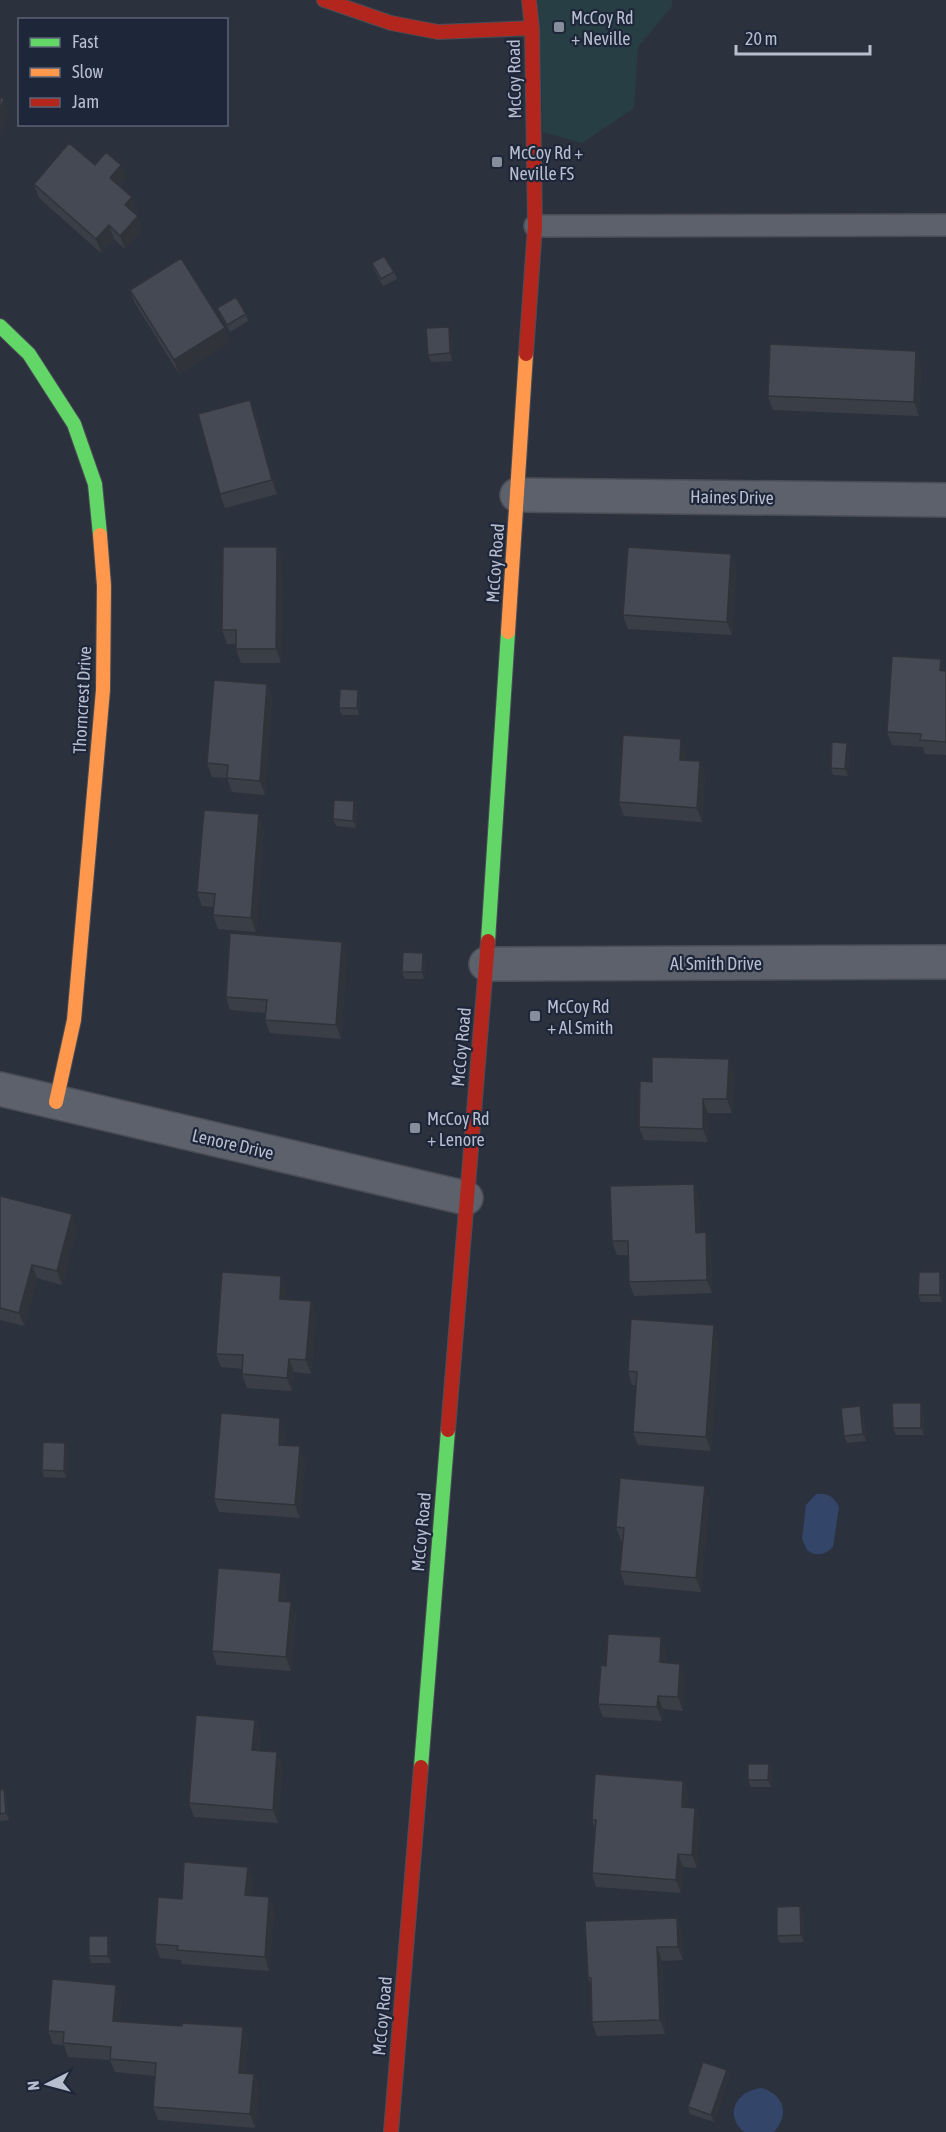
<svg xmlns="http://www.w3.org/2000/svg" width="946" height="2132" font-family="'Asap Condensed',sans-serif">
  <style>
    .green { fill: #273e45 }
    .water { fill: #334568 }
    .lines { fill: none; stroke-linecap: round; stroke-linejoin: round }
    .lane-casing { stroke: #494d56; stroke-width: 24 }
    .street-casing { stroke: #494d56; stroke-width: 36 }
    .fast-casing { stroke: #494d56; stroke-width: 16 }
    .slow-casing { stroke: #494d56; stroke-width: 16 }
    .jam-casing { stroke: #494d56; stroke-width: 16 }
    .lane { stroke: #5d616b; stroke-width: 21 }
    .street { stroke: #5d616b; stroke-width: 33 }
    .fast { stroke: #63d668; stroke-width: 14 }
    .slow { stroke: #ff974d; stroke-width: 14 }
    .jam { stroke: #b3261e; stroke-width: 14 }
    .wall { fill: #3a3f47 }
    .shaded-wall { fill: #30333a }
    .building { fill: #444953; stroke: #30333a; stroke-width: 1.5 }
    .poi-dot { fill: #868d9b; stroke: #1e273a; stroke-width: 2 }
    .labels { text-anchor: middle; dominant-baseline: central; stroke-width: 4.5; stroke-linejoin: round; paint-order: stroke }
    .poi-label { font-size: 18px; fill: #b7bece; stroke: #1e273a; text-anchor: start }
    .street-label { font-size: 18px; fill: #b7bece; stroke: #1e273a }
  </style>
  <rect width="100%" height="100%" fill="#2c323d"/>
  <!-- green -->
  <path class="green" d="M538,0H672V6L638,47L634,108L582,143L543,132Z"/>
  <!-- water -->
  <path class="water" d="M816,1494C828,1493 834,1497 839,1507L833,1547C825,1555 816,1557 807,1550L802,1539L806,1505Z
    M762,2088C784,2095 790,2114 774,2132H744C723,2114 737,2090 762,2088Z"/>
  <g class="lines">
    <defs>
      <path id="lane" d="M535,226L946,225"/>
      <path id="street" d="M517,495L946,500
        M486,964L946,962
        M0,1089L466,1198"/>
      <path id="fast" d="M0,326L29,354L74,424L95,484L100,535
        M488,941L508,632
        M421,1767L448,1430"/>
      <path id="slow" d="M508,632L526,354
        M56,1102L74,1020L103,690L104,586L100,535"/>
      <path id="jam" d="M324,0L391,23L438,32L532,28
        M526,354L535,226L532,28L529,0
        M448,1430L488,941
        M391,2132L421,1767"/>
    </defs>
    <!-- lane casing -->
    <use href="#lane" class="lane-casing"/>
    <!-- street casing -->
    <use href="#street" class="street-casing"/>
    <!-- fast casing -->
    <use href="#fast" class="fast-casing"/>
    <!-- slow casing -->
    <use href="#slow" class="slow-casing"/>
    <!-- jam casing -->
    <use href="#jam" class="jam-casing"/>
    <!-- lane -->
    <use href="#lane" class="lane"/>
    <!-- street -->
    <use href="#street" class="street"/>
    <!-- fast -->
    <use href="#fast" class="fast"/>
    <!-- slow -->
    <use href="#slow" class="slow"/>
    <!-- jam -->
    <use href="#jam" class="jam"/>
  </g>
  <!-- wall -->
  <path class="wall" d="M95,165H121L126,179L120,186L137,211L135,214L142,230L125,249L114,239L101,253L39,198L34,184Z
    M372,263L394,272L397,279L383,286L374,270Z
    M130,290L230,342L179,374L135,303Z
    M217,308L246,314L248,321L230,332L220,315Z
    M451,334L452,361L431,362L428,355Z
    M921,364L919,416L773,410L768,396Z
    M250,400L255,413L277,494L225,508L220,494Z
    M277,547L282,561L281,663H241L236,649V644H227L222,630Z
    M731,554L736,568L732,635L628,629L623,615Z
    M945,671H946V755L925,754L923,747L892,745L887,732Z
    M267,684L272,698L265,795L232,792L227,778L212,777L207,763Z
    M358,690L360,697L359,715H342L339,708Z
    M849,750L848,776L833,775L831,768Z
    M686,753V760L700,761L705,775L702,822L624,816L619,802Z
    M354,801L357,808L356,828L336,826L333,819Z
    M264,828L256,932L218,929L213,915L214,907L202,906L197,892Z
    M342,942L347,955L341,1039L270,1033L265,1020L266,1013L230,1010L226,997Z
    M425,961L424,979H405L402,972Z
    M734,1073L732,1113H708V1142L644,1140L639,1127L652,1082Z
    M0,1196L77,1228L62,1285L37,1278L24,1326L0,1320Z
    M699,1197L700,1232H706L711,1246L712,1293L634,1296L629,1282L628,1255H617L612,1241Z
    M943,1279L942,1302H921L918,1295Z
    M286,1290L285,1300L311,1301L316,1315L311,1374L294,1372L292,1391L247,1388L242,1374V1369L221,1367L216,1354Z
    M719,1338L711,1451L638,1445L633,1432L636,1385H632L628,1371Z
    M860,1406L863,1413L866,1441L847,1443L844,1436Z
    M923,1410L924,1435H896L893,1428Z
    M285,1431L284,1445L305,1460L300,1518L219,1512L214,1499Z
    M68,1451L66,1478L44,1477L42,1470Z
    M709,1499L701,1592L625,1585L620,1571L623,1541H621L616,1527Z
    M286,1587L285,1601L296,1615L291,1671L217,1665L212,1651Z
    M666,1651V1663L685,1677L683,1711L663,1709L662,1721L603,1717L598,1704L606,1666Z
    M255,1720L260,1733L259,1750L282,1765L278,1823L194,1817L189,1803Z
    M769,1764L772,1771L771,1787H751L748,1780Z
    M683,1781L688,1794L687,1807L695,1808L700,1821L697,1868L683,1867L681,1893L596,1887L592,1873L595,1829L592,1820Z
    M4,1789L6,1797L9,1820L0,1821V1790Z
    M248,1867L253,1880L251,1896L269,1897L274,1910L269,1971L182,1964L181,1960L160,1958L155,1944L182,1899Z
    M800,1906L803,1913L804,1942L780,1943L777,1936Z
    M677,1918L682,1932L683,1960L662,1961L665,2034L597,2036L592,2022L591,1986L588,1977Z
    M108,1936L111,1943V1963H91L89,1956Z
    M121,1998L119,2021L182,2026L243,2027L248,2041L245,2074H254L259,2088L255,2128L158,2120L153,2107L155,2076L115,2072L110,2060L68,2057L64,2045L53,2044L48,2031Z
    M727,2070L729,2077L714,2122L690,2114L688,2107Z"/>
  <!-- shaded-wall -->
  <path class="shaded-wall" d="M4,99L9,113L0,134V109Z
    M121,165L126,179L115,191L110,178Z
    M132,197L137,211L130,219L125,205Z
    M138,216L142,230L125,249L120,236Z
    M109,225L114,239L101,253L96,239Z
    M449,327L451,334L452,361L450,353Z
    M225,328L230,342L179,374L174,360Z
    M916,351L921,364L919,416L914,402Z
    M250,400L255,413L277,494L272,480Z
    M277,547L282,561L281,663L276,649Z
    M731,554L736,568L732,635L727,622Z
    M941,659L946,673L940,670Z
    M267,684L272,698L265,795L260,781Z
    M358,690L360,697L359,715L357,708Z
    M681,739L686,753L685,774L680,760Z
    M847,743L849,750L848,776L845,769Z
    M700,761L705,775L702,822L697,808Z
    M354,801L357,808L356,828L353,821Z
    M259,814L264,828L256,932L251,918Z
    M342,942L347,955L341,1039L336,1025Z
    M423,953L425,961L424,979L422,972Z
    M729,1059L734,1073L732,1113L727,1099Z
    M703,1099L708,1113V1142L703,1129Z
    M694,1184L699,1197L701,1246L696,1233Z
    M72,1214L77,1228L62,1285L57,1271Z
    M706,1232L711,1246L712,1293L707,1280Z
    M32,1265L37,1278L24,1326L19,1313Z
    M940,1272L943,1279L942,1302L940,1295Z
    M281,1276L286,1290L285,1313L280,1299Z
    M311,1301L316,1315L311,1374L306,1360Z
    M714,1325L719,1338L711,1451L706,1437Z
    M289,1359L294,1372L292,1391L287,1378Z
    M921,1403L923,1410L924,1435L921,1428Z
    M860,1406L863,1413L866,1441L863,1434Z
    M280,1418L285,1431L284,1458L279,1445Z
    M65,1443L68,1451L66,1478L64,1471Z
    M300,1446L305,1460L300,1518L295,1505Z
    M705,1486L709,1499L701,1592L696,1578Z
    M281,1573L286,1587L284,1615L279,1601Z
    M291,1602L296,1615L291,1671L286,1657Z
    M661,1637L666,1651L665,1676L660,1662Z
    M680,1664L685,1677L683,1711L678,1697Z
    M658,1696L663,1709L662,1721L657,1707Z
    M255,1720L260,1733L257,1763L252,1750Z
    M277,1752L282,1765L278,1823L273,1810Z
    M769,1764L772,1771L771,1787L768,1780Z
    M683,1781L688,1794L686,1820L682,1807Z
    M4,1789L6,1797L9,1820L6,1813Z
    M695,1808L700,1821L697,1868L692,1855Z
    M678,1854L683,1867L681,1893L676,1880Z
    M248,1867L253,1880L250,1909L245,1895Z
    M269,1897L274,1910L269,1971L265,1957Z
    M800,1906L803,1913L804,1942L801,1935Z
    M677,1918L682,1932L683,1960L678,1947Z
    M108,1936L111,1943V1963L108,1956Z
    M657,1947L662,1961L665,2034L660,2020Z
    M116,1985L121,1998L118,2034L113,2021Z
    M243,2027L248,2041L244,2087L239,2073Z
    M727,2070L729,2077L714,2122L711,2115Z
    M254,2074L259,2088L255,2128L250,2114Z"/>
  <!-- building -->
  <path class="building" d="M0,97L4,99L0,109Z
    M69,143L95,165L106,152L121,165L110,178L132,197L125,205L138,216L120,236L109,225L96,239L34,184Z
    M384,256L394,272L381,279L372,263Z
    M181,258L225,328L174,360L130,290Z
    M236,297L246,314L227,325L217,308Z
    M449,327L450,353L428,355L426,328Z
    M770,344L916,351L914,402L768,396Z
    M250,400L272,480L220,494L198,414Z
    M223,547H277L276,649H236V630H222Z
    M628,547L731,554L727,622L623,615Z
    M892,656L941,659L940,670L946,671V742L920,740L921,734L887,732Z
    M214,680L267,684L260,781L227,778L228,765L207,763Z
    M340,689L358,690L357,708H339Z
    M623,735L681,739L680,760L700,761L697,808L619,802Z
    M832,742L847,743L845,769L831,768Z
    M334,800L354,801L353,821L333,819Z
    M204,810L259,814L251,918L213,915L215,894L197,892Z
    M230,933L342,942L336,1025L265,1020L267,1000L226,997Z
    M403,952L423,953L422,972H402Z
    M652,1057L729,1059L727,1099H703V1129L639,1127L640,1081L652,1082Z
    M694,1184L696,1233L706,1232L707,1280L629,1282L628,1241H612L610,1186Z
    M0,1196L72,1214L57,1271L32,1265L19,1313L0,1308Z
    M222,1272L281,1276L280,1299L311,1301L306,1360L289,1359L287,1378L242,1374L243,1355L216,1354Z
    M919,1272H940V1295H918Z
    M631,1319L714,1325L706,1437L633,1432L637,1372L628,1371Z
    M892,1403H921V1428H893Z
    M860,1406L863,1434L844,1436L841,1408Z
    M221,1413L280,1418L279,1445L300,1446L295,1505L214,1499Z
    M43,1442L65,1443L64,1471L42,1470Z
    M620,1478L705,1486L696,1578L620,1571L624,1528L616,1527Z
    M218,1568L281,1573L279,1601L291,1602L286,1657L212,1651Z
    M608,1634L661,1637L660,1662L680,1664L678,1697L658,1696L657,1707L598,1704L601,1665L606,1666Z
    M196,1715L255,1720L252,1750L277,1752L273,1810L189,1803Z
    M748,1764H769L768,1780H748Z
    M595,1774L683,1781L682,1807L695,1808L692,1855L678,1854L676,1880L592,1873L596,1820H592Z
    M4,1789L6,1813L0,1814V1790Z
    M184,1862L248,1867L245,1895L269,1897L265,1957L177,1950L178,1946L155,1944L158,1897L182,1899Z
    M800,1906L801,1935L777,1936V1907Z
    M677,1918L678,1947H657L660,2020L592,2022L591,1978L588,1977L585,1921Z
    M89,1936H108V1956H89Z
    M52,1979L116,1985L113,2021L182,2026V2023L243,2027L239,2073L254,2074L250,2114L153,2107L156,2063L110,2059L111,2047L63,2043L64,2032L48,2031Z
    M703,2062L727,2070L711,2115L688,2107Z"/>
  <!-- markers -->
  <g class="poi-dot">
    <rect x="553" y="21" width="12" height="12" rx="3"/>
    <rect x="491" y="156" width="12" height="12" rx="3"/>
    <rect x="529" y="1010" width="12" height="12" rx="3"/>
    <rect x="409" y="1122" width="12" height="12" rx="3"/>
  </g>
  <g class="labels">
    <!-- poi labels -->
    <g class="poi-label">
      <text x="571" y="17">McCoy Rd<tspan x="571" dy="21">+ Neville</tspan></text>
      <text x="509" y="152">McCoy Rd +<tspan x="509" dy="21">Neville FS</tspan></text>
      <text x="547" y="1006">McCoy Rd<tspan x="547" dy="21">+ Al Smith</tspan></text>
      <text x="427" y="1118">McCoy Rd<tspan x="427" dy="21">+ Lenore</tspan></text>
    </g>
    <!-- street labels -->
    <g class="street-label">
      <text transform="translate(514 79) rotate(-91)">McCoy Road</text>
      <text transform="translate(732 497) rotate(1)">Haines Drive</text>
      <text transform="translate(495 563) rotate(-86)">McCoy Road</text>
      <text transform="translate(82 700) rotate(-87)">Thorncrest Drive</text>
      <text x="716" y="963">Al Smith Drive</text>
      <text transform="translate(461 1047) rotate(-85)">McCoy Road</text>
      <text transform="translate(233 1144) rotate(13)">Lenore Drive</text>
      <text transform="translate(421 1532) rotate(-85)">McCoy Road</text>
      <text transform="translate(382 2016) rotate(-85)">McCoy Road</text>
    </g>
  </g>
  <!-- legend -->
  <rect x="18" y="18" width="210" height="108" fill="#1e273a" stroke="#5b6375" stroke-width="1.5"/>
  <rect x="30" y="38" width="30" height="9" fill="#63d668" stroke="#5b6375" stroke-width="1.5"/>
  <text x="72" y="48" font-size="18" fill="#b7bece">Fast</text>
  <rect x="30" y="68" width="30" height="9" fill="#ff974d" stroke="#5b6375" stroke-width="1.5"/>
  <text x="72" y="78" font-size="18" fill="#b7bece">Slow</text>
  <rect x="30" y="98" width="30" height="9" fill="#b3261e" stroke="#5b6375" stroke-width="1.5"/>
  <text x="72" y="108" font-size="18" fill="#b7bece">Jam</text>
  <!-- north arrow -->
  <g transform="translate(48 2084) rotate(264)" stroke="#1e273a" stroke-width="4.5" paint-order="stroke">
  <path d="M0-4.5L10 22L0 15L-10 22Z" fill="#b7bece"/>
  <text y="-9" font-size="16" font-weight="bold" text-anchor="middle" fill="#b7bece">N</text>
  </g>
  <!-- scale -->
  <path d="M736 45v9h134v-9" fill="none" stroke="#b7bece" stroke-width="3"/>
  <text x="745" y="45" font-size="18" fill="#b7bece" stroke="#1e273a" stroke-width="4.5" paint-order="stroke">20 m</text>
</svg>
